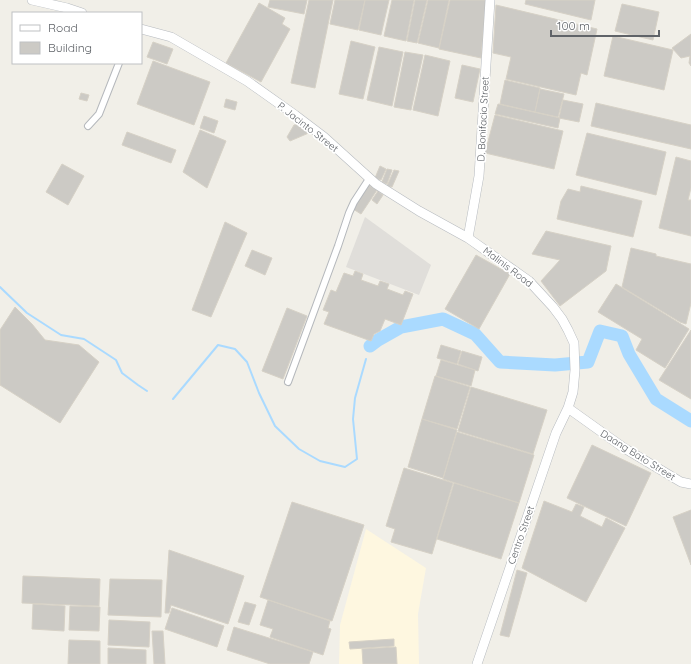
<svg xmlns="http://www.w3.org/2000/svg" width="691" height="664" font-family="Quicksand,sans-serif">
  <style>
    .commercial { fill: #fef7e0 }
    .industrial { fill: #e0deda }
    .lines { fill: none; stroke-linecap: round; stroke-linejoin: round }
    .stream { stroke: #aadaff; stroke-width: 2 }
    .river { stroke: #aadaff; stroke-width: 13 }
    .building { fill: #cccac5; stroke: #d6d1c6 }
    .street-casing { stroke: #b5b8bc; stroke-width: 8 }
    .secondary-casing { stroke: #b6babf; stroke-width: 10 }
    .street { stroke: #fff; stroke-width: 6 }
    .secondary { stroke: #fff; stroke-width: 9 }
    .labels { text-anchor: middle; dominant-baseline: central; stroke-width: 3.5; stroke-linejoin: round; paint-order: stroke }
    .street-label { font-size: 10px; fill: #5f6368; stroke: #fff }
  </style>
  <rect width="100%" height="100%" fill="#f1efe8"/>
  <!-- commercial -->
  <path class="commercial" d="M366,529L426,568L418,614L419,664H339L340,625Z"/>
  <!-- industrial -->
  <path class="industrial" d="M365,217L431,265L419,295L346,267Z"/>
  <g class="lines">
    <!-- stream -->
    <path class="stream" d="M0,287L27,313L61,335L84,339L116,360L122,373L138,385L147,391
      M173,399L218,345L235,349L247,362L259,393L275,426L299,449L320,461L345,467L357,459L353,419L355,398L366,359"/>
    <!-- river -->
    <path class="river" d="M370,346L378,340L401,327L443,319L475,334L500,362L555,365L588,362L600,331L622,336L629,354L656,399L691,421"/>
  </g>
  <!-- building -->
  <path class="building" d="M270,0H307L304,14L268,7Z
    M309,0H333L315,88L291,83Z
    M335,0H365L358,30L330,24Z
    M365,0H389L381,35L359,30Z
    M392,0H414L406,41L384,36Z
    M415,0H427L417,43L407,41Z
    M428,0H449L439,48L418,43Z
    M450,0H486L481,58L439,49Z
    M526,0H595L591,20L525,4Z
    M259,3L285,18L282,24L290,29L261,82L226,63Z
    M622,4L659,12L653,40L615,31Z
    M496,5L597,29L587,75L581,73L576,95L506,79L511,57L493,53Z
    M691,34V66L689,63L690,56L681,58L672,48Z
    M613,36L673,50L664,90L604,76Z
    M351,41L375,47L363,99L339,94Z
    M153,42L173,49L167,64L147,57Z
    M379,47L403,52L392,106L367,100Z
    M405,52L423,55L411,110L394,107Z
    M425,55L450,61L438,116L413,110Z
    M153,61L210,82L194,125L137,104Z
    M462,65L480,69L473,102L455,98Z
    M505,80L540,88L535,112L500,104Z
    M540,89L564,94L558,117L535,112Z
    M81,93L89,95L87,101L79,99Z
    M226,99L237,102L235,110L224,107Z
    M563,100L583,104L579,122L559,118Z
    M596,103L691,125V149L591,126Z
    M498,104L560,118L558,128L495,114Z
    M495,115L563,131L554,169L485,153Z
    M204,116L218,121L214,133L200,128Z
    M302,124L311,132L290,141L287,137L294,125Z
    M200,130L226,141L207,188L183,172Z
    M127,132L176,150L171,163L122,145Z
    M587,133L666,152L656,195L576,175Z
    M676,157L691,161V188L688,200H691V236L659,228Z
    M62,164L84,176L68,205L46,192Z
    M380,166L386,169L381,180L375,178Z
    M387,169L392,170L387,184L382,182Z
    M394,170L399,171L392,187L387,186Z
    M369,185L377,190L361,214L353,209Z
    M581,186L642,201L633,237L557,219L561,201L568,189L580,192Z
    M378,191L383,195L377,204L372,200Z
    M225,222L247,233L211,317L192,310Z
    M546,231L611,246L606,271L560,306L541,281L560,260L532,254Z
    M631,248L656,254V256L691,264V303L686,324L680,322L622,287Z
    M252,250L272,258L265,275L245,266Z
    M476,255L510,274L479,329L445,309Z
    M355,271L363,274L361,280L378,286L380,281L389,284L387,289L403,295L405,291L413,294L401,325L385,319L380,331L374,334L371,341L324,324L329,312L323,310L331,290L336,292L344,273L353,276Z
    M616,284L689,329L665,368L636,350L642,339L598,312Z
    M15,307L32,324L45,340L79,345L99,362L60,423L0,385V330Z
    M287,308L307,316L283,379L262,371Z
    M691,330V399L659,380Z
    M441,345L461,351L457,364L437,358Z
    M462,351L482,357L478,371L458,364Z
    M441,360L475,370L471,386L436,376Z
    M435,376L470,387L457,429L422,419Z
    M471,387L547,410L533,454L458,431Z
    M422,419L457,430L443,478L408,467Z
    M457,432L534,455L519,503L443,479Z
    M592,445L651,473L626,526L567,498Z
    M404,468L453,483L432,554L391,542L395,529L386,526Z
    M454,483L519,503L501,559L437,539Z
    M544,501L572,512L576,504L584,507L580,516L602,527L606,518L625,528L586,602L522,568Z
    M292,502L364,525L332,621L260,597Z
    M691,510V565L673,517Z
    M169,550L244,576L228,624L171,605L169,613H165Z
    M517,570L527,573L509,637L500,635Z
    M23,576L100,579L99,606L22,603Z
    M110,579L162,580L161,617L108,615Z
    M268,600L330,621L328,628L331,629L323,655L270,637L273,629L260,625Z
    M245,602L256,605L249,625L238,622Z
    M33,604L65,606L64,631L32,629Z
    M70,606L100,607L99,631L69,630Z
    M172,608L224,626L217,647L165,629Z
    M109,620L150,622L149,647L108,645Z
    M234,627L313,652L309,664H270L227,650Z
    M152,631H163L165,664H154Z
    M394,639V646L350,649L349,642Z
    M69,640L100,641V664H68Z
    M396,647L397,664H363L362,649Z
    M108,648L146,650V664H108Z"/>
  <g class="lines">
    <defs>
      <path id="street" d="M88,126L99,114L119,63
        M288,382L338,246L349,213L354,202L369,179"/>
      <path id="secondary" d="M32,0L67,8L82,13
        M141,29L171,37L247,81L295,115L324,137L376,184L419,211L468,238L529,281L553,307L562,319L568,330L574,343L575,370L573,392L568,408L556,433L477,664
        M468,238L479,176L490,0
        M568,408L624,448L681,482L691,484"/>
    </defs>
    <!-- street casing -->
    <use href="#street" class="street-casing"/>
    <!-- secondary casing -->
    <use href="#secondary" class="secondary-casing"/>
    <!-- street -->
    <use href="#street" class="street"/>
    <!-- secondary -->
    <use href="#secondary" class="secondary"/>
  </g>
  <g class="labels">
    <!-- street labels -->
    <g class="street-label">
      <text transform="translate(483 119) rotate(-87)">D. Bonifacio Street</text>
      <text transform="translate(308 127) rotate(38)">P. Jacinto Street</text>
      <text transform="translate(508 267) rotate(37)">Malinis Road</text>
      <text transform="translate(638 455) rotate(32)">Daang Bato Street</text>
      <text transform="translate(521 535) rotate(-71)">Centro Street</text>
    </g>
  </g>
  <!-- legend -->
  <rect x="12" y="12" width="130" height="52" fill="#ffffff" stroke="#bfc1c3"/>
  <rect x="20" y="25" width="20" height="6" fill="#ffffff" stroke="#bfc1c3"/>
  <text x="48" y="32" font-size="12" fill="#5f6368">Road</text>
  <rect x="20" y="42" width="20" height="12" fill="#cccac5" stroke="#bfc1c3"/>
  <text x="48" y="52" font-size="12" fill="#5f6368">Building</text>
  <!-- scale -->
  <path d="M551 30v6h108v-6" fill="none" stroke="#5f6368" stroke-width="2"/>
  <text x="557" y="30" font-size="12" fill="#5f6368" stroke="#ffffff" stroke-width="3" paint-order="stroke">100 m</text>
</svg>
